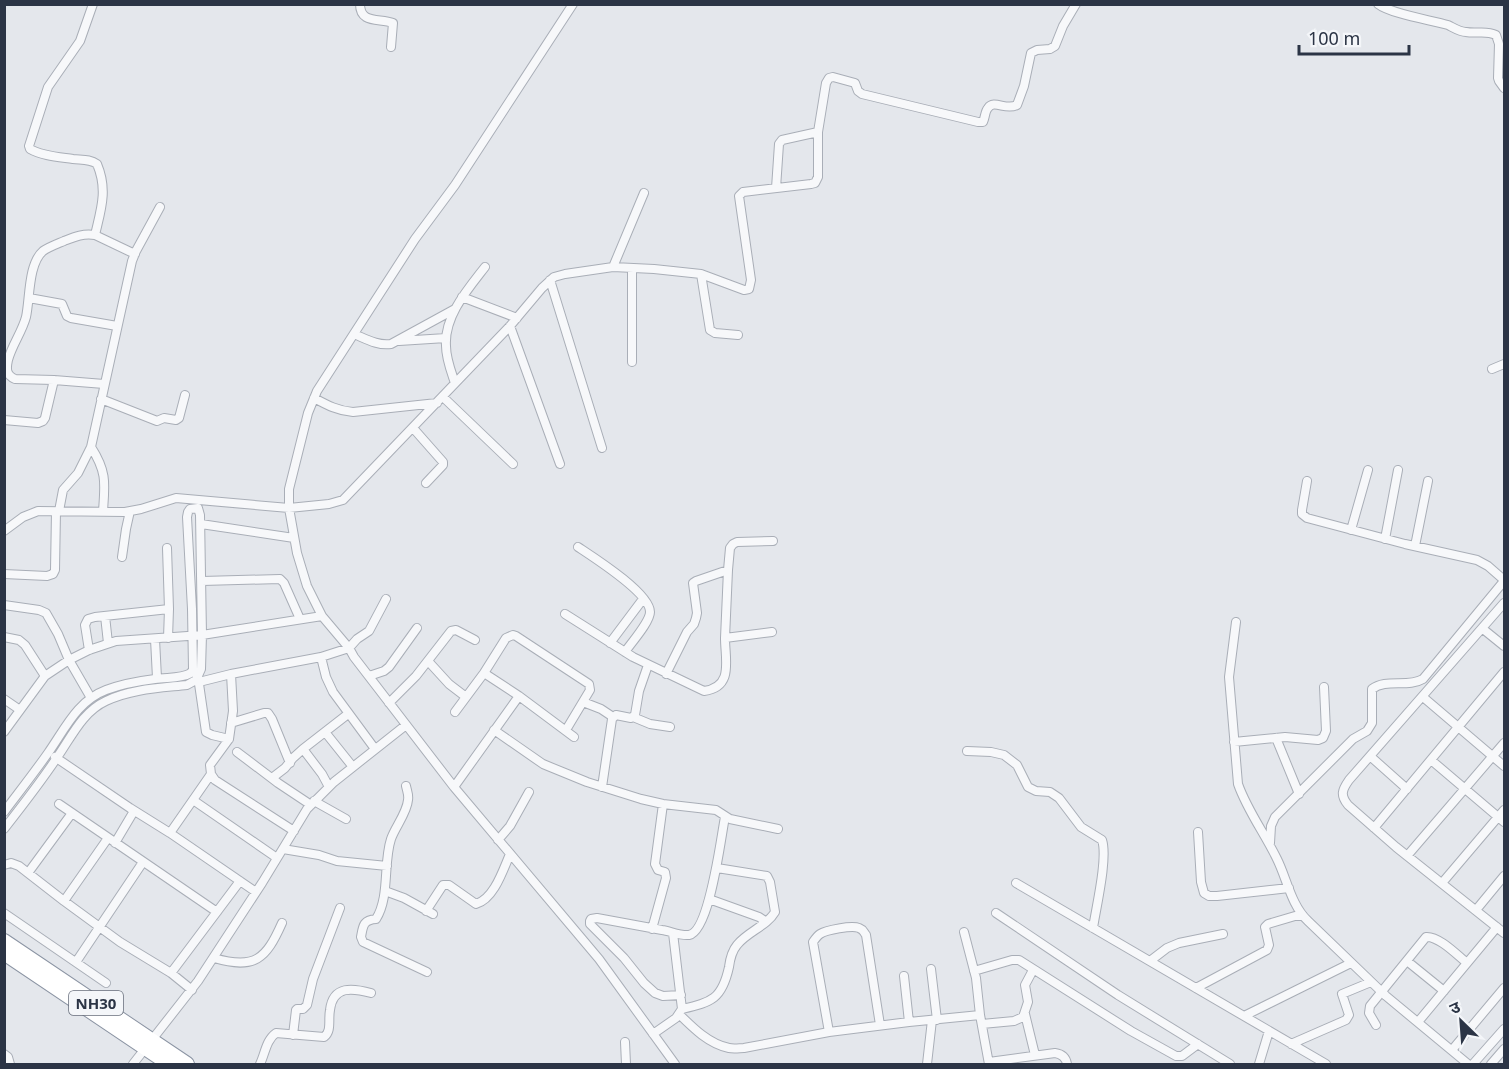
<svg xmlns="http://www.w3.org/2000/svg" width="1509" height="1069" font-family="'Noto Sans','Noto Sans Devanagari',sans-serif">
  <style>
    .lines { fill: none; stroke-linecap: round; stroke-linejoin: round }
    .street-casing { stroke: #a9aeb7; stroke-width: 10 }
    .highway-casing { stroke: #8b94a3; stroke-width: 16 }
    .street { stroke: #f7f8fa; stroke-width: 8 }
    .highway { stroke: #fff; stroke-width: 14 }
    .labels { text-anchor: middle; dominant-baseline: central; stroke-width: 5; stroke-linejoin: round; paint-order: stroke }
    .shield { fill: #f4f6f9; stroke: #676e7b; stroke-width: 1.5 }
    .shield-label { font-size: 15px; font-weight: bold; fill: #2b3445 }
  </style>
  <rect width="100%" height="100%" fill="#e4e7ec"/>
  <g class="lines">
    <defs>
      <path id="street" d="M93,4L80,41L48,87L29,146L30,149C42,156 59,157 73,159C82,160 90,159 97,164C108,190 101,209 95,235
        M360,4C360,24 379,18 393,23L391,47
        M573,4L455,185L415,239L317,391L308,413L289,489V508L297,553L307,586L322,616L349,648L354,657L454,787L599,959L675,1064
        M1378,4C1391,14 1431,20 1448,25C1454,28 1460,32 1466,32C1477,34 1486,30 1496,35L1499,44L1498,78L1499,81L1504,88
        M776,188L779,144L782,140L818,132
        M613,267L644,193
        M701,274L710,330L715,333L738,335
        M550,280L602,448
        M462,297L517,318
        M29,298L62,304L67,316L71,318L117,326
        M510,326L560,464
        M354,334C366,339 378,346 391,344L455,309
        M399,341L446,338
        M632,362V268
        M1492,369L1504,364
        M455,383C451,371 446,359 446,346C444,316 468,289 485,267
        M104,384L54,380L15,379C6,375 6,369 8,360C12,345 22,332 26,317C30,299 28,264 43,251C49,247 57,244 64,241C74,237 83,233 95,235L135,254
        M443,397L513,464
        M314,398C327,405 338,411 353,412L437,403
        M101,399L157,421L164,418L176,420L179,418L185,395
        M4,420L38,423L43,421L45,418L54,380
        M413,428L443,462V465L426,483
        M91,447C107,472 105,483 103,511
        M1307,481L1302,510V514L1307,518L1405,544L1477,560L1488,566L1504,580
        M59,511L63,490L78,473L91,447L132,261L136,251L160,207
        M201,524L294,538
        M1351,530L1368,470
        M4,531L23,517L38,511L125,512L141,509L176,498L289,508L329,504L343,500L510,326L542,288L554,277L565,274L613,267L654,269L701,274L744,290L749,289L751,280L739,196L743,192L811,184L815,183L818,177V132L826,83L829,78L833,77L855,83L858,91L862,94L978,122H983C985,118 985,111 988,108C994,99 1006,111 1017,105L1024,86L1031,53L1037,50L1050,49L1055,46L1063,26L1076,4
        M1385,539L1398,470
        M1415,546L1428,481
        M578,547C593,557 650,593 650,612C650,622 631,643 625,652
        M167,548L169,609L168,638
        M122,557L126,529L130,511
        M728,570L730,548L733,544L737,542L773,541
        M4,574L47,576L53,574L55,570L56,511
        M202,581L280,579L284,583L300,619
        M1504,603L1349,780C1342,790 1340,795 1348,805L1396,847L1504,933
        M4,605L39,610L46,613L58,634L69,660L91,698
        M565,614L633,657L704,691C734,687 725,660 725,638L772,632
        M105,616L108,643
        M1236,622L1229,677L1238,784C1247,810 1265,834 1277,859C1287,879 1291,905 1308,921L1386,996L1468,1064
        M1483,629L1504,646
        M4,637L19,640L25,645L45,676
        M155,639L157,678
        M610,643L643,599
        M89,650L85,625L88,619L95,617L169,609
        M321,657L326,677L333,692L375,749
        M428,661L449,684L466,697
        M484,673L519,696L574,737
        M231,674L233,711L229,739L210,765L211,774L215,780L294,831
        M666,674L687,632L694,624L696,618L697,613L693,583L696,581L728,570L725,638
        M369,676L384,671L389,667L417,628
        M198,677L206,732L212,735L229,739
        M199,682L231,674L321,657L349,648L357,639L369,631L386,599
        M1423,697L1504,766
        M4,699L20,710
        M583,702L601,709L613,717
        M389,703L416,676L451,631L456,630L475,640
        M455,712L484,673L506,638L513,635L516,636L589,684L590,690L566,730
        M633,717L650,724L670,727
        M231,723L264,713H268L272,719L290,763
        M494,730L543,764L587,782L641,799L663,804L716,810L730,819L778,829
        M4,732L45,676L69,660L89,650L116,641L202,635L322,616
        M325,732L353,767
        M1276,738L1299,794
        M1234,742L1285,737L1318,740L1323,738L1326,731L1324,687
        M303,749L322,774L329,787
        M967,751L991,752L1004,755L1017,765L1028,787L1036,791L1050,792L1059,798L1081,827L1102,840C1108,858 1096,908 1093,928
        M237,752L278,783L311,805
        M1370,756L1407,789
        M55,757L130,808L170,833L256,892
        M1431,760L1504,822
        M272,778L285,768L293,758L303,749L348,714
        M406,786C407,791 409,795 408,800C407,813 395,827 391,839C383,863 390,897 376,919C363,920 363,926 361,937L363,942L427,972
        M454,787L519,696
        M602,787L612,719L616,715L631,718L635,715L639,691L648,665
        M193,800L277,858
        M314,801L346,819
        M59,804L217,912
        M4,812C19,792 34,773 48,753C65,729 77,701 106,690C122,684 139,681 155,679C167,677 181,679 191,673L193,669L192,609L187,517L188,512L190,509L198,508L200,515L202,635L201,669L196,680L187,685C160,688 131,689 106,701C82,712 71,738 56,759C40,783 22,806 4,829
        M1374,828L1504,672
        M1198,832L1201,882L1204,893L1209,896H1217L1289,888
        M170,833L211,774
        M498,840L510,826L529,792
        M115,843L134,811
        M1270,843L1271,826L1275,817L1353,739L1367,731L1372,723V689C1386,678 1408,688 1423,679L1504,581
        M283,849L319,855L337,861L387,866
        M1407,856L1504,743
        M4,865L11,863L19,866L64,901L120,942L171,973L192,990
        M28,873L72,813
        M1016,883L1326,1064
        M1442,883L1504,810
        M385,891L404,898L433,914
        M709,899L759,917L765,921
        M64,901L108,838
        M1476,910L1504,876
        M426,911L443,885H449L476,904C494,899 503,870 510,854
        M4,913L106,983
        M996,913L1118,995L1230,1064
        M652,929L666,878L665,872L658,870L655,864L663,804
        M964,932L976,978L980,1015L989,1064
        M214,958C255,970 266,959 282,923
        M1150,961L1167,948L1179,943L1223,934
        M1407,961L1444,991
        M76,962L143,862
        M931,969L937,1020
        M974,971L1012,960H1019L1131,1031L1176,1056H1182L1198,1044
        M171,973L240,881
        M904,976L909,1022
        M1196,988L1267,950L1269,945L1265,927L1268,924L1295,916H1303
        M681,995L663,996L655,993L644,983L624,958L590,924V921L591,919L597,918C619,922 640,926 662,930C670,931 680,936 689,935C710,931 721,836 725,817
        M682,1009C712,1002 722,999 729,967C730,959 732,951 737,945C747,932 767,926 775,912L770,882L767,876L717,868
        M679,1014C693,1028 709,1044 729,1048C734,1049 740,1048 744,1048L829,1032L909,1022L980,1015
        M1025,1014L1035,1055
        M1244,1016L1351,963
        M1418,1022L1497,927
        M982,1024L1014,1021L1023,1017L1028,1002L1025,985L1033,970
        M1376,1025L1369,1013L1370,1006L1426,937C1439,936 1457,955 1467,963
        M829,1032L813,942C815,939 817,936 820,934C826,930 852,925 859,928C864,930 863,931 866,935L880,1025
        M653,1034L676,1018L682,1009L673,933
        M293,1035L296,1010L297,1009H303L307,1005L313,979L340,908
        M625,1042L626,1064
        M1291,1044L1346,1020L1349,1015L1342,994L1371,982
        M1452,1050L1504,988
        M4,1054L8,1057L10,1064
        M989,1062L1055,1053C1062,1054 1066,1058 1067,1064
        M133,1064L198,981L262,883L307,809L334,782L406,725
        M260,1064C265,1054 266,1040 276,1033L324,1037C332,1031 328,1020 330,1010C333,985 353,988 371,993
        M927,1064L932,1020
        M1259,1064L1269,1031
        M1473,1064L1504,1029
        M1491,1064L1504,1049"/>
      <path id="highway" d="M4,941L187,1064
        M4,953L169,1064"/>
    </defs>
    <!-- street casing -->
    <use href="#street" class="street-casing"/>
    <!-- highway casing -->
    <use href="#highway" class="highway-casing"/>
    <!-- street -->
    <use href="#street" class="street"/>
    <!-- highway -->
    <use href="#highway" class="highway"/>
  </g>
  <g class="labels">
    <!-- shield labels -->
    <rect class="shield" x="69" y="991" width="54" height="24" rx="4.5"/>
    <g class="shield-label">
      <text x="96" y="1003">NH30</text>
    </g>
  </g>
  <!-- border -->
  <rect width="1509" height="1069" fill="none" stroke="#2b3445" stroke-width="12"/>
  <!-- north arrow -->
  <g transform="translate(1461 1021) rotate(335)" stroke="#f4f6f9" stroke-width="4.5" paint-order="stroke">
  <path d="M0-4.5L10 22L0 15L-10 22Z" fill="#2b3445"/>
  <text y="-9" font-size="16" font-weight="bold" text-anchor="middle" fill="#2b3445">उ</text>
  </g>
  <!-- scale -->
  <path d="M1299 45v9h110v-9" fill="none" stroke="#2b3445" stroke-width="3"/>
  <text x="1308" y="45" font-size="18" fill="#2b3445" stroke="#f4f6f9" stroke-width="4.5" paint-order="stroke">100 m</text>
</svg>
